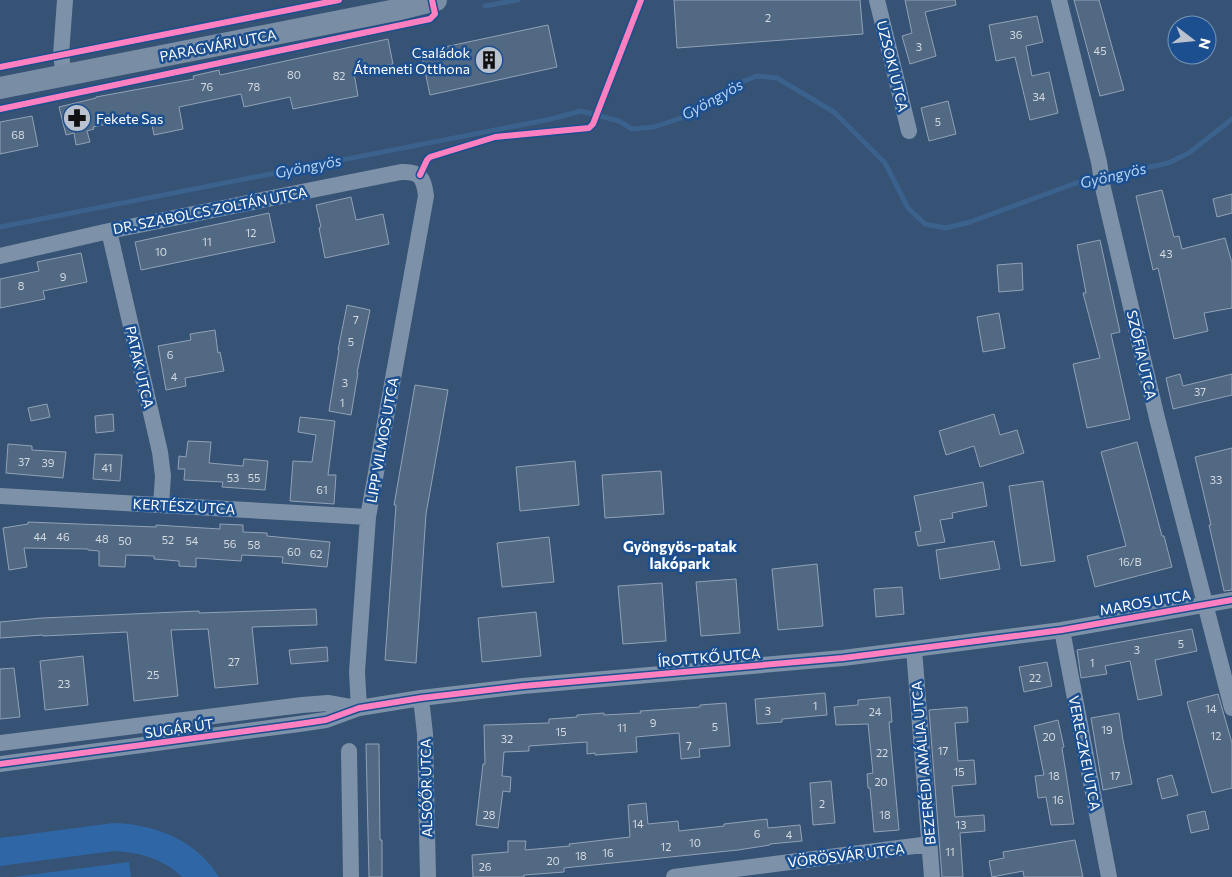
<svg xmlns="http://www.w3.org/2000/svg" width="1232" height="877" font-family="Commissioner,sans-serif">
  <style>
    .green { fill: #2f66a5 }
    .lines { fill: none; stroke-linecap: round; stroke-linejoin: round }
    .stream { stroke: #3b618d; stroke-width: 5 }
    .building { fill: #526984; stroke: #92a2b6 }
    .street { stroke: #7d92a8; stroke-width: 16 }
    .secondary { stroke: #798da4; stroke-width: 22 }
    .cycleway-casing { stroke: #1b4f8f; stroke-width: 9 }
    .cycleway { stroke: #ff80c0; stroke-width: 6 }
    .labels { text-anchor: middle; dominant-baseline: central; stroke-width: 5; stroke-linejoin: round; paint-order: stroke }
    .number-label { font-size: 11px; fill: #d4dae0 }
    .street-label { font-size: 14px; fill: #fff; stroke: #1b4f8f }
    .poi-label { font-size: 14px; fill: #fff; stroke: #1b4f8f; text-anchor: end }
    .water-label { font-size: 15px; font-style: italic; fill: #b5d3f5; stroke: #1b4f8f }
    .neighbourhood-label { font-size: 15px; font-weight: bold; fill: #fff; stroke: #1b4f8f }
  </style>
  <rect width="100%" height="100%" fill="#365274"/>
  <!-- green -->
  <path class="green" d="M113,823C155,824 196,840 219,877H182C164,859 139,852 114,851L0,866V838Z
    M129,862L131,877H13Z"/>
  <g class="lines">
    <!-- stream -->
    <path class="stream" d="M485,6L518,0
      M0,227L551,119L581,111L619,121L632,129L654,127L687,116L736,84L757,76L777,78L834,112L885,163L908,208L925,224L946,228L970,222L1076,183L1168,163L1189,153L1232,119"/>
  </g>
  <!-- building -->
  <path class="building" d="M674,0H860L863,34L677,48Z
    M905,0H955L956,5L925,12L936,56L910,64L902,36L912,33Z
    M1074,0H1099L1124,90L1100,96Z
    M1037,16L1043,42L1026,46L1032,76L1049,72L1058,113L1030,120L1015,57L996,61L989,25Z
    M548,25L557,67L430,95L421,52Z
    M388,39L393,64L354,73L358,96L293,109L290,97L244,107L241,94L179,107L183,129L154,135L150,115L93,127L94,129L87,131L90,142L76,145L74,133L66,135L59,107L96,98V97L194,79L193,76L219,70L220,75Z
    M948,101L956,134L929,141L921,108Z
    M32,116L38,146L0,154V122Z
    M1162,190L1174,237L1179,236L1182,249L1225,238L1232,263V308L1204,313L1208,331L1174,339L1158,268L1153,270L1136,196Z
    M1232,194V213L1217,217L1213,199Z
    M351,197L356,220L383,214L389,244L325,258L319,228L321,227L316,205Z
    M269,213L275,242L141,270L135,242Z
    M1100,240L1120,332L1111,334L1130,419L1087,428L1073,364L1100,358L1083,293H1086L1077,245Z
    M81,253L87,282L43,291L45,299L0,308V279L39,271L37,262Z
    M1022,263L1023,290L999,292L997,265Z
    M347,305L370,310L357,373H358L351,415L329,411L339,350H338Z
    M999,313L1005,348L983,352L977,317Z
    M215,330L218,353L220,352L224,371L185,378L186,386L166,390L158,346L191,340L190,334Z
    M1180,374L1183,386L1232,374V395L1173,409L1166,378Z
    M415,385L448,390L426,514L416,663L385,660L396,505H394Z
    M47,404L50,417L31,421L28,408Z
    M113,414L114,431L96,433L95,416Z
    M994,414L1000,435L1017,430L1024,453L980,467L974,446L946,455L939,431Z
    M300,417L335,421L328,475H336L334,504L290,501L293,461L312,462L316,435L298,432Z
    M188,441L211,442L209,463L243,466L244,459L268,461L265,490L222,487L223,482L184,480L185,469H178L179,456L186,457Z
    M1137,442L1162,536H1164L1172,567L1095,587L1087,556L1126,546L1101,452Z
    M8,444L32,446V450L66,452L63,478L6,473Z
    M1232,448V590L1224,591L1209,525H1211L1195,457Z
    M95,454L122,455L120,481L93,479Z
    M575,461L579,505L520,511L516,467Z
    M661,471L664,514L605,518L602,475Z
    M1043,481L1055,561L1021,566L1009,486Z
    M983,482L987,506L952,513L953,518L940,520L945,542L918,546L915,532L921,531L914,496Z
    M28,522L156,527V525L220,529V524L243,525V532L267,533V536L330,542L327,567L282,563L283,557L242,555L241,561L196,558V567L179,566V561L154,559V556L126,555L125,567L99,566V551L88,550V549L24,548L27,567L9,570L3,528L28,524Z
    M549,537L554,582L502,587L497,543Z
    M994,541L1000,569L940,579L936,550Z
    M817,564L823,626L778,630L772,569Z
    M736,579L740,633L701,636L696,582Z
    M662,583L666,641L623,644L618,586Z
    M902,587L904,614L876,617L874,589Z
    M316,609L317,625L252,627L258,684L215,688L208,629L171,630L178,696L134,701L127,632L43,636V635L0,638V622L42,618L199,611V613Z
    M536,612L541,656L482,662L478,618Z
    M1192,629L1197,651L1155,660L1162,695L1138,700L1130,661L1105,666L1107,674L1081,678L1077,650Z
    M327,647L328,661L291,664L289,650Z
    M83,656L88,705L45,710L40,661Z
    M1047,662L1052,686L1024,692L1019,667Z
    M14,668L20,717L0,719V669Z
    M825,693L827,715L782,719V722L757,724L755,699Z
    M1218,694L1232,743V788L1212,793L1187,702Z
    M890,697L892,722H889L899,830L874,832L870,788H868L867,774L873,773L868,724L836,725L834,707L858,705V700Z
    M726,703L730,746L699,749L700,757L681,759L679,733L636,737L637,752L595,755V753L587,754V742L529,746V751L504,752L502,776L511,777L510,792L503,791L498,828L476,825L483,764H485L484,725L549,723V719L577,717V715L604,713V715L641,713L640,711L700,707V705Z
    M967,707L968,722L955,723L958,761L974,760L976,784L952,786L955,817L984,815L985,831L960,833L963,877H942L929,710Z
    M1119,713L1123,740L1132,784L1103,790L1091,718Z
    M1058,720L1064,747L1062,748L1074,824L1051,825L1046,797L1038,798L1035,776L1044,775L1034,726Z
    M366,744H379L380,840H382V877H369Z
    M1172,775L1178,795L1162,799L1157,779Z
    M831,781L835,823L813,825L810,783Z
    M646,803L648,824L678,821L679,831L724,826V824L767,819L768,828L800,825L802,841L770,844V845L738,850L564,868V872L524,875V877H473L472,855L508,852V841H526L525,850L570,846L569,844L630,837L628,805Z
    M1205,811L1209,829L1191,833L1187,815Z
    M1075,840L1083,877H1024L1023,871L992,877L989,861L1004,858L1003,852Z"/>
  <g class="lines">
    <!-- street -->
    <path class="street" d="M877,0L909,131
      M1059,0L1099,162L1103,188L1157,418L1232,708
      M64,75L61,55L65,0
      M109,231L160,452L163,476L161,505
      M0,256L109,231L401,172C420,171 424,178 426,196L368,517L357,672L359,708
      M0,496L368,517
      M1062,630L1109,877
      M914,649L932,877
      M421,698L425,734L428,877
      M0,743L302,705L328,703L356,708
      M349,751L351,877
      M0,764L299,724L326,720L359,708L421,698L523,686L843,658L914,649L1062,630L1232,600
      M674,877L930,844"/>
    <!-- secondary -->
    <path class="secondary" d="M0,88L396,10L436,0"/>
    <defs>
      <path id="cycleway" d="M0,67L339,0
        M0,109L430,19L435,14L432,0
        M420,175L427,160L430,157L495,137L589,128L593,124L641,0
        M0,764L299,724L326,720L359,708L421,698L523,686L843,658L914,649L1062,630L1232,600"/>
    </defs>
    <!-- cycleway casing -->
    <use href="#cycleway" class="cycleway-casing"/>
    <!-- cycleway -->
    <use href="#cycleway" class="cycleway"/>
  </g>
  <!-- icons -->
  <defs>
    <symbol id="building-disc" viewBox="-11 -11 22 22"><circle r="9.5" fill="#b9c2ce" stroke="#1b4f8f"/><path d="M-4-6H4V6H1V3H-1V6H-4ZM-2.5-4.3h1.7v1.8h-1.7ZM.8-4.3h1.7v1.8H.8ZM-2.5-1h1.7V.8h-1.7ZM.8-1h1.7V.8H.8Z" fill="#111"/></symbol>
    <symbol id="pharmacy-disc" viewBox="-11 -11 22 22"><circle r="9.5" fill="#b9c2ce" stroke="#1b4f8f"/><path d="M-2-6h4v4h4v4h-4v4h-4v-4h-4v-4h4Z" fill="#111"/></symbol>
  </defs>
  <g fill-rule="evenodd">
    <use href="#building-disc" x="473" y="44" width="32" height="32"/>
    <use href="#pharmacy-disc" x="61" y="102" width="32" height="32"/>
  </g>
  <g class="labels">
    <!-- number labels -->
    <g class="number-label">
      <text x="768" y="17">2</text>
      <text x="1016" y="34">36</text>
      <text x="919" y="46">3</text>
      <text x="1100" y="50">45</text>
      <text x="294" y="74">80</text>
      <text x="339" y="75">82</text>
      <text x="207" y="86">76</text>
      <text x="254" y="86">78</text>
      <text x="1039" y="96">34</text>
      <text x="938" y="121">5</text>
      <text x="18" y="134">68</text>
      <text x="251" y="232">12</text>
      <text x="207" y="241">11</text>
      <text x="161" y="251">10</text>
      <text x="1166" y="253">43</text>
      <text x="63" y="276">9</text>
      <text x="21" y="285">8</text>
      <text x="356" y="319">7</text>
      <text x="351" y="341">5</text>
      <text x="170" y="354">6</text>
      <text x="174" y="376">4</text>
      <text x="345" y="382">3</text>
      <text x="1200" y="391">37</text>
      <text x="342" y="402">1</text>
      <text x="24" y="461">37</text>
      <text x="48" y="462">39</text>
      <text x="107" y="467">41</text>
      <text x="233" y="477">53</text>
      <text x="254" y="477">55</text>
      <text x="1216" y="479">33</text>
      <text x="322" y="489">61</text>
      <text x="40" y="536">44</text>
      <text x="63" y="536">46</text>
      <text x="102" y="538">48</text>
      <text x="168" y="539">52</text>
      <text x="125" y="540">50</text>
      <text x="192" y="540">54</text>
      <text x="230" y="543">56</text>
      <text x="254" y="544">58</text>
      <text x="294" y="551">60</text>
      <text x="316" y="553">62</text>
      <text x="1130" y="561">16/B</text>
      <text x="1181" y="643">5</text>
      <text x="1137" y="649">3</text>
      <text x="234" y="661">27</text>
      <text x="1092" y="662">1</text>
      <text x="153" y="674">25</text>
      <text x="1035" y="677">22</text>
      <text x="64" y="683">23</text>
      <text x="815" y="705">1</text>
      <text x="1211" y="708">14</text>
      <text x="768" y="710">3</text>
      <text x="875" y="711">24</text>
      <text x="653" y="722">9</text>
      <text x="715" y="726">5</text>
      <text x="622" y="727">11</text>
      <text x="1107" y="729">19</text>
      <text x="561" y="731">15</text>
      <text x="1216" y="735">12</text>
      <text x="1049" y="736">20</text>
      <text x="507" y="738">32</text>
      <text x="689" y="745">7</text>
      <text x="943" y="750">17</text>
      <text x="882" y="752">22</text>
      <text x="959" y="771">15</text>
      <text x="1054" y="775">18</text>
      <text x="1115" y="775">17</text>
      <text x="881" y="781">20</text>
      <text x="1058" y="799">16</text>
      <text x="822" y="803">2</text>
      <text x="489" y="814">28</text>
      <text x="885" y="814">18</text>
      <text x="638" y="823">14</text>
      <text x="961" y="824">13</text>
      <text x="757" y="833">6</text>
      <text x="789" y="834">4</text>
      <text x="695" y="842">10</text>
      <text x="666" y="846">12</text>
      <text x="950" y="851">11</text>
      <text x="608" y="852">16</text>
      <text x="581" y="855">18</text>
      <text x="553" y="860">20</text>
      <text x="485" y="866">26</text>
    </g>
    <!-- street labels -->
    <g class="street-label">
      <text transform="translate(218 45) rotate(-11)">PARAGVÁRI UTCA</text>
      <text transform="translate(893 66) rotate(76)">UZSOKI UTCA</text>
      <text transform="translate(210 210) rotate(-11)">DR. SZABOLCS ZOLTÁN UTCA</text>
      <text transform="translate(1142 355) rotate(77)">SZÓFIA UTCA</text>
      <text transform="translate(140 367) rotate(77)">PATAK UTCA</text>
      <text transform="translate(382 440) rotate(-80)">LIPP VILMOS UTCA</text>
      <text transform="translate(184 506) rotate(3)">KERTÉSZ UTCA</text>
      <text transform="translate(1145 602) rotate(-10)">MAROS UTCA</text>
      <text transform="translate(709 657) rotate(-5)">ÍROTTKŐ UTCA</text>
      <text transform="translate(179 728) rotate(-8)">SUGÁR ÚT</text>
      <text transform="translate(1085 753) rotate(79)">VERECZKEI UTCA</text>
      <text transform="translate(923 763) rotate(-95)">BEZERÉDI AMÁLIA UTCA</text>
      <text transform="translate(426 788) rotate(-91)">ALSÓŐR UTCA</text>
      <text transform="translate(846 855) rotate(-7)">VÖRÖSVÁR UTCA</text>
    </g>
    <!-- poi labels -->
    <g class="poi-label">
      <text x="470" y="52">Családok<tspan x="470" dy="16">Átmeneti Otthona</tspan></text>
      <text x="96" y="118" text-anchor="start">Fekete Sas</text>
    </g>
    <!-- water labels -->
    <g class="water-label">
      <text transform="translate(712 99) rotate(-29)">Gyöngyös</text>
      <text transform="translate(308 166) rotate(-11)">Gyöngyös</text>
      <text transform="translate(1113 175) rotate(-13)">Gyöngyös</text>
    </g>
    <!-- neighbourhood labels -->
    <g class="neighbourhood-label">
      <text x="680" y="546">Gyöngyös-patak<tspan x="680" dy="17">lakópark</tspan></text>
    </g>
  </g>
  <!-- north arrow -->
  <g transform="translate(1192 40) rotate(106)"><circle r="24" fill="#1b4f8f" stroke="#7695bc"/>
  <path d="M0-4L9 19L0 12L-9 19Z" fill="#b9c2ce"/>
  <text y="-8" font-size="14" font-weight="bold" text-anchor="middle" fill="#ffffff">N</text>
  </g>
</svg>
